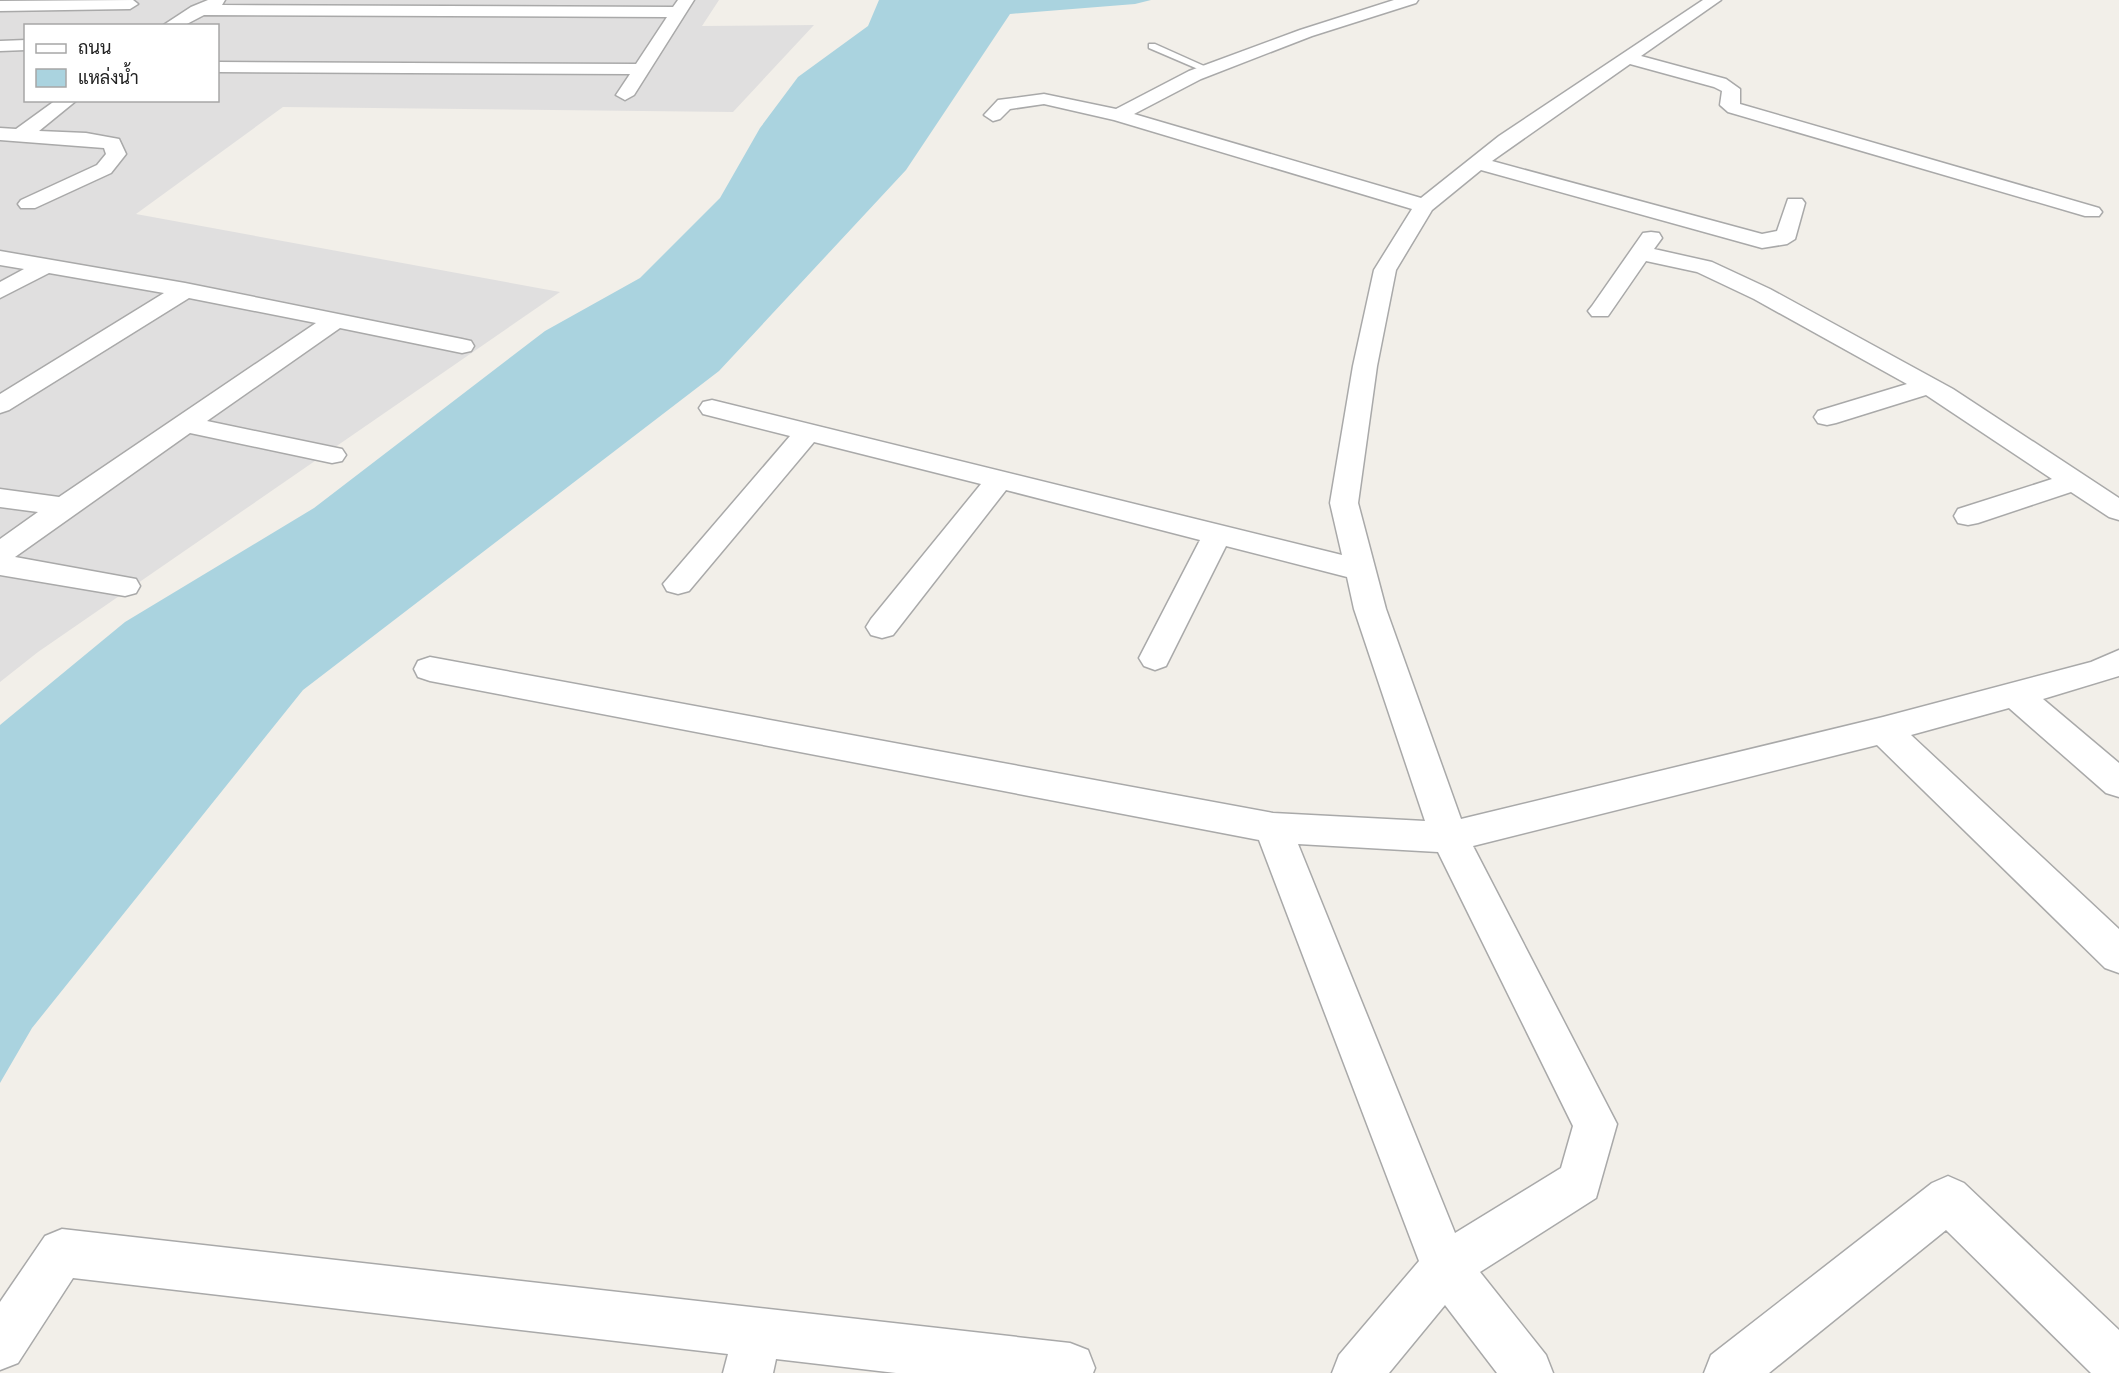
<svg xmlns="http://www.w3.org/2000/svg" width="2119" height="1373" font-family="Rubik,Sarabun,sans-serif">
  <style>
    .residential { fill: #e0dfdf; fill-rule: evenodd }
    .water { fill: #aad3df }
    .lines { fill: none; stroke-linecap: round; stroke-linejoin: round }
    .lane-casing { stroke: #a9a9a9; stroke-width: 3 }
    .street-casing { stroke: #a9a9a9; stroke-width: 3 }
    .lane { fill: #fff; fill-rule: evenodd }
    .street { fill: #fff; fill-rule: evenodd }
  </style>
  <rect width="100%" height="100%" fill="#f2efe9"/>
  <!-- residential -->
  <path class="residential" d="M0,0H719L702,26L814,25L733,112L283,107L136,214L560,292L38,652L0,682ZM26,26H218V100H26Z"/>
  <!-- water -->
  <path class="water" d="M879,0H1151L1135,4L1010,14L906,170L719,371L303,690L32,1028L0,1083V725L125,622L314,508L545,331L640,278L720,198L760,128L798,77L868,26Z"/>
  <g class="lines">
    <defs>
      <path id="lane" d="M1149,44H1155L1213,70L1205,72L1149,48Z"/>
      <path id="street" d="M208,0H225L222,5L673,7L678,0H694L634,95L625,100L616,95L630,74L218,72V62L636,64L667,17L204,15L183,26H162L191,7Z
        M1394,0H1418L1416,3L1312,36L1201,79L1134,114L1421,198L1499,136L1703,0H1721L1641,56L1726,79L1740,89V104L2099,208L2102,212L2099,216H2085L1728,112L1720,105L1722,91L1714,87L1630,64L1492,161L1762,234L1777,231L1788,199H1802L1805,203L1795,239L1787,244L1762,248L1481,170L1432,210L1396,270L1377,366L1358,503L1386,609L1461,819L1883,717L2091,662L2119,650V676L2043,699L2119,763V797L2106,793L2009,708L1911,735L2119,929V973L2105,968L1877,745L1473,846L1617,1124L1596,1198L1480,1272L1546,1355L1553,1373H1497L1445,1305L1389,1373H1332L1339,1355L1419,1261L1259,840L430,681L418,677L414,669L418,661L430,657L1273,813L1425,821L1354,609L1347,577L1226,546L1166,666L1155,670L1144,666L1139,658L1200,540L1006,490L893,635L882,638L871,635L866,627L871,619L981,484L814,442L689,591L678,594L667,591L663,584L790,436L703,414L699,408L703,402L712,400L1342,555L1330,503L1353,366L1374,270L1412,209L1114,120L1044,104L1010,109L1000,119L993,121L984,115L998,100L1044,94L1116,109L1189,71L1300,30ZM1298,844L1438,852L1573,1126L1561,1168L1455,1233Z
        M0,1L133,0L138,4L130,9L0,11Z
        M26,40V50L0,51V41Z
        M56,100H77L39,131L86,133L119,139L126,154L111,173L35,208H21L18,204L21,200L97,165L106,154L104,148L0,140V128L16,129Z
        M1651,232L1659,233L1662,238L1654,249L1712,262L1770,289L1953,389L2119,498V520L2109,517L2071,492L1978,523L1968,525L1958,523L1954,516L1958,509L2052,479L1926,395L1836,423L1827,425L1818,423L1814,417L1818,411L1907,384L1754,299L1697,272L1646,261L1608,316H1592L1588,311L1592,306L1643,233Z
        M0,251L185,283L462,339L471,341L474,346L471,351L462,353L340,328L207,421L342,449L346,455L342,461L332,463L190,433L15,557L136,579L140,586L136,593L125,596L0,575V539L38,512L0,507V489L59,497L316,323L189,298L9,410L0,413V394L164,293L49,273L0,298V282L24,269L0,265Z
        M1948,1176L1964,1183L2119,1330V1373H2091L1946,1230L1769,1373H1704L1711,1355L1932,1183Z
        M62,1229L1070,1343L1088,1350L1095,1368L1093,1373H896L776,1359L773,1373H723L728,1354L73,1278L18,1363L0,1370V1302L45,1236Z"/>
    </defs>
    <!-- lane casing -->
    <use href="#lane" class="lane-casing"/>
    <!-- street casing -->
    <use href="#street" class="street-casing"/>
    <!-- lane -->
    <use href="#lane" class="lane"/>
    <!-- street -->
    <use href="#street" class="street"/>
  </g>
  <!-- legend -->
  <rect x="24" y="24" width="195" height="78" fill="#ffffff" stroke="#a7a7a7" stroke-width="1.5"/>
  <rect x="36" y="44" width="30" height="9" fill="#ffffff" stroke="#a7a7a7" stroke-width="1.5"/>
  <text x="78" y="54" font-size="18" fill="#222222">ถนน</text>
  <rect x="36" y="69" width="30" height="18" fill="#aad3df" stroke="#a7a7a7" stroke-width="1.5"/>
  <text x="78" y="84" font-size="18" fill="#222222">แหล่งน้ำ</text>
</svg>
